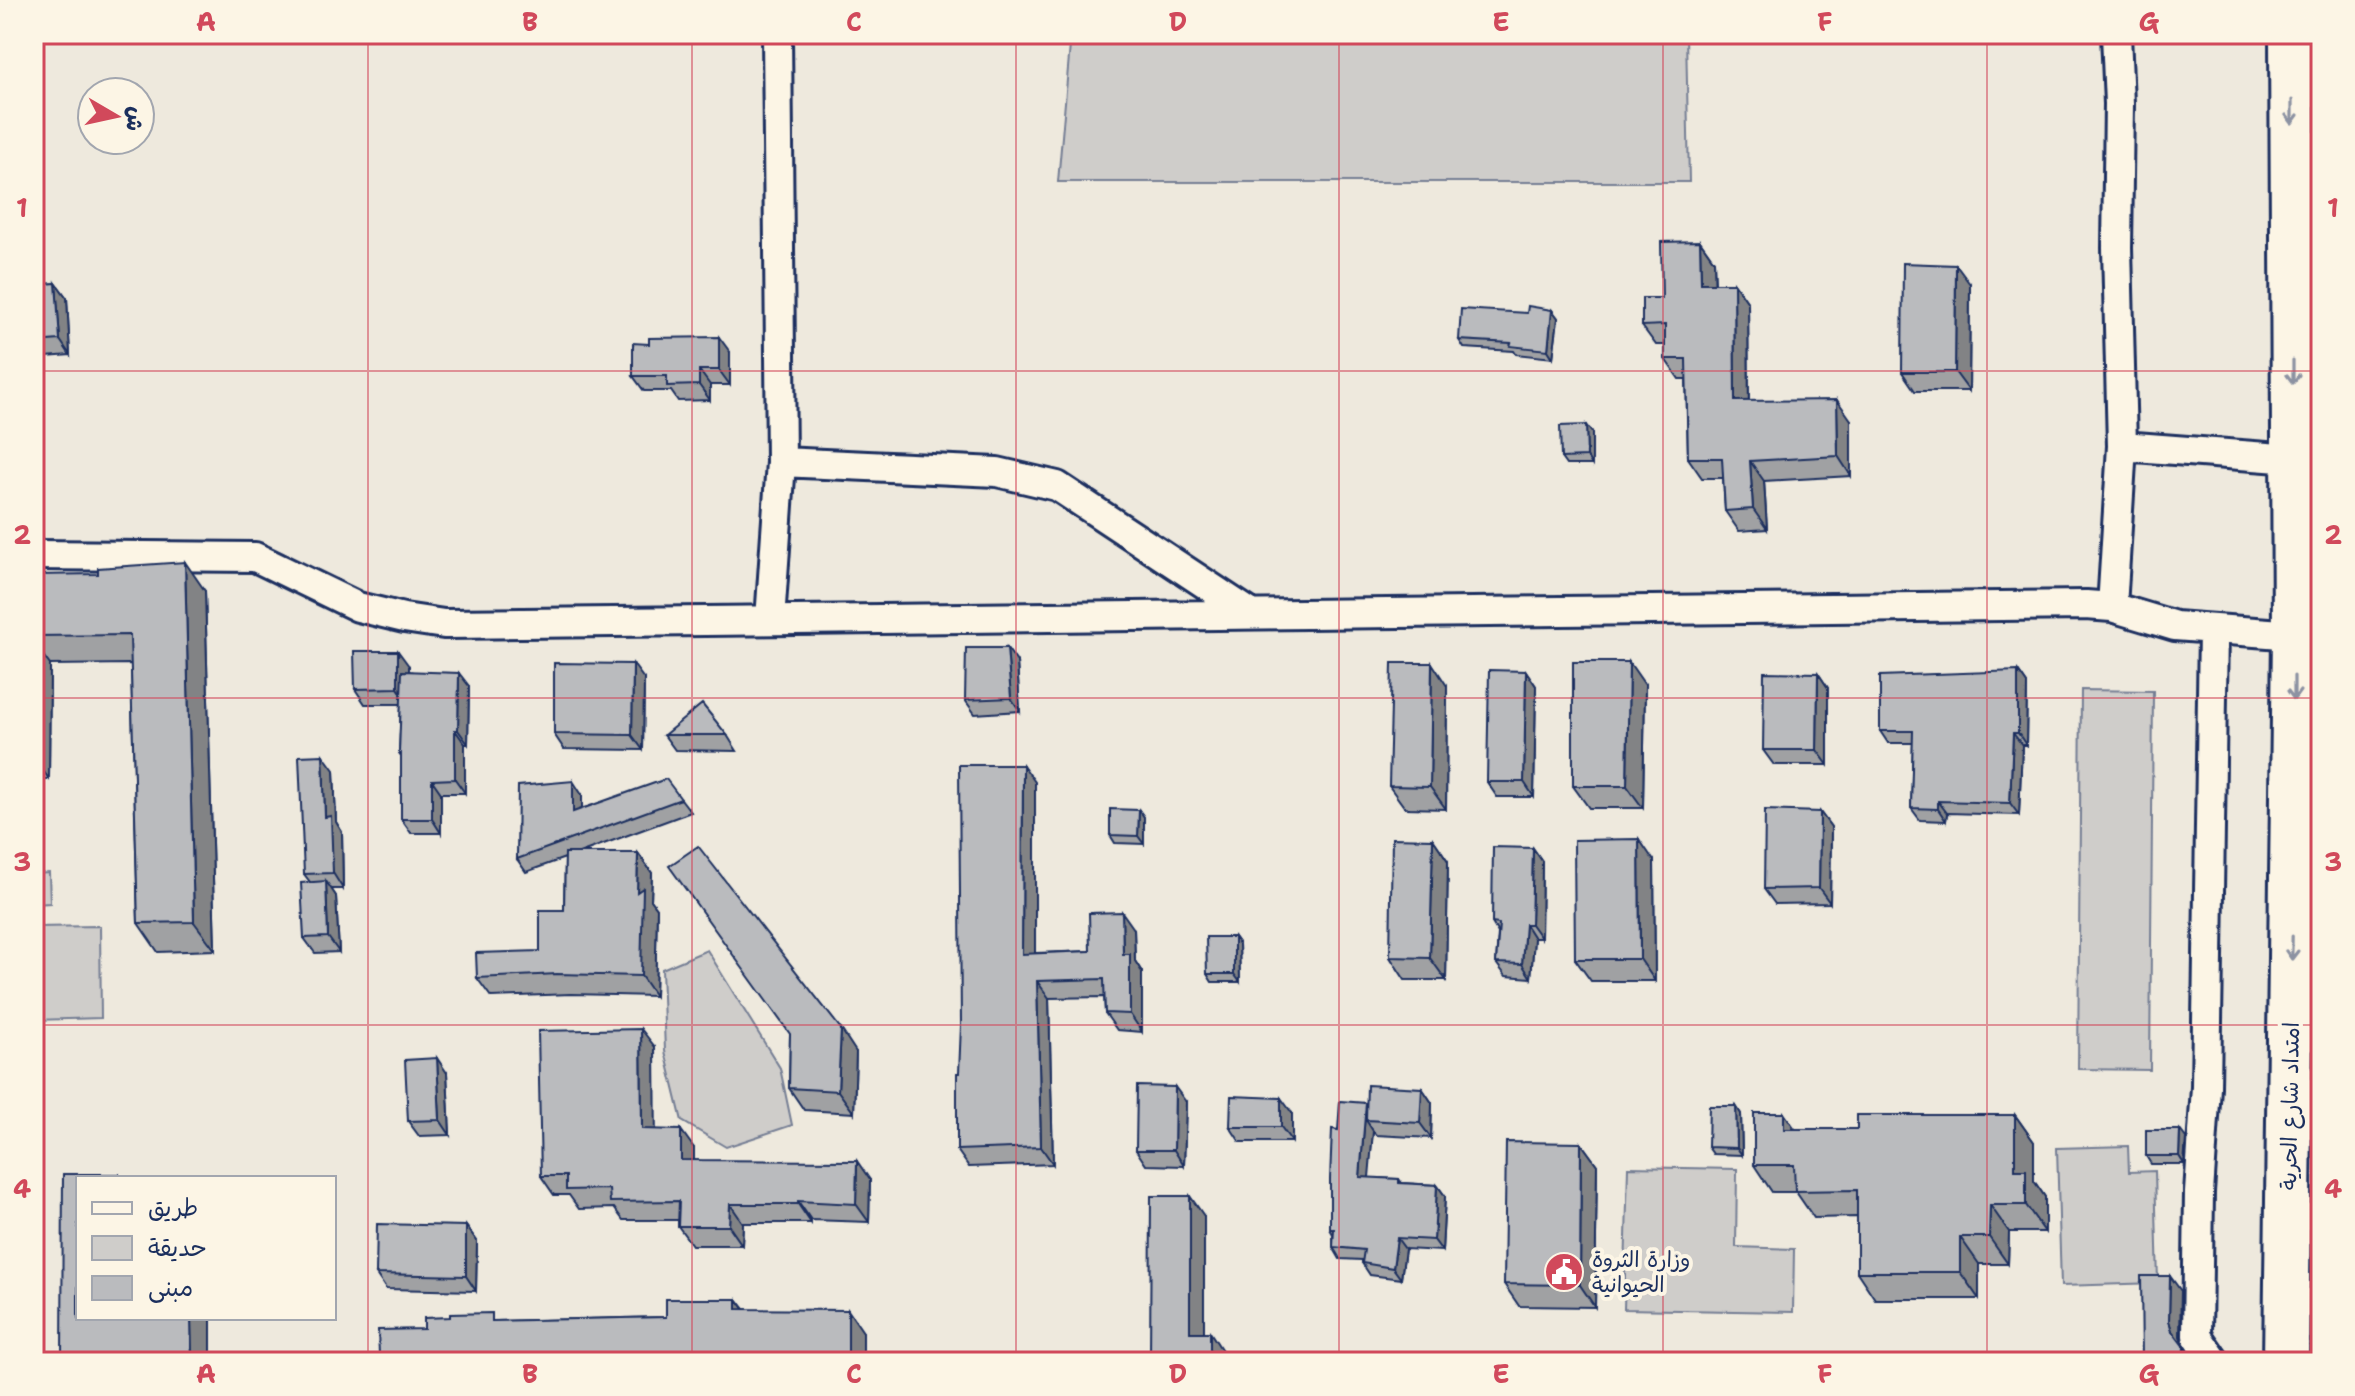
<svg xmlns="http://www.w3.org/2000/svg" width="2355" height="1396" font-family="'Shantell Sans','Playpen Sans Arabic',sans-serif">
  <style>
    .green { fill: #cfcdca; stroke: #757e94; stroke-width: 2 }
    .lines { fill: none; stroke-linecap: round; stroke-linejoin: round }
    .street-casing { stroke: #1b2f5e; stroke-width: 34 }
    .primary-casing { stroke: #1b2f5e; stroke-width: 50 }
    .street { stroke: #fcf5e5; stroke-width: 28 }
    .primary { stroke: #fcf5e5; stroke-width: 44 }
    .wall { fill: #a0a1a3; stroke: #1b2f5e; stroke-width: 2 }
    .shaded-wall { fill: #828385; stroke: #1b2f5e; stroke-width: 2 }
    .building { fill: #babbbe; stroke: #1b2f5e; stroke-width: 2 }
    .oneway { stroke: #8c92a2 }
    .grid { fill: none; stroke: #d1495b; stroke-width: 2; stroke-opacity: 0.55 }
    .labels { text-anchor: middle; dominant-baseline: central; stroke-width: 8; stroke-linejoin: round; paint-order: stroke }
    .street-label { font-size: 22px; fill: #1b2f5e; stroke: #fcf5e5 }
    .poi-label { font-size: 22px; fill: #1b2f5e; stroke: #fcf5e5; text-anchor: start }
    .neatline { fill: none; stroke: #d1495b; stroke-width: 3 }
    .grid-label { font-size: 26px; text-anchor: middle; font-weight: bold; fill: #d1495b }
  </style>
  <rect width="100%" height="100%" fill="#eee9dd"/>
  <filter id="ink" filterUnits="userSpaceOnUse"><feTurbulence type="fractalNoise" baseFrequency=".0125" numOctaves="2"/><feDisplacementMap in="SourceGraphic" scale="16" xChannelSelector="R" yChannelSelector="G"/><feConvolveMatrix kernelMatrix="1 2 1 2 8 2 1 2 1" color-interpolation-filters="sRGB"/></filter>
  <g filter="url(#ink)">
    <!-- green -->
    <path class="green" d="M1071,34H1686L1689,182H1058Z
      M2081,690L2153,691L2150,1070L2078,1069Z
      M49,873L50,903L34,904V874Z
      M100,926L101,1018L34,1020V927Z
      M707,950L780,1068L792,1125L726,1147L682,1121L665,1051L662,969Z
      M2128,1146L2129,1172L2155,1171L2158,1283L2061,1286L2057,1148Z
      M1628,1167L1737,1169L1736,1247L1794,1249L1793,1312L1624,1309Z"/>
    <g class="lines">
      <defs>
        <path id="street" d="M2122,446L2293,459
          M781,462L997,472L1057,486L1251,614
          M34,555L255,557L358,607L404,618L444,624L2086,605L2112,607L2175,626L2295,635
          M2112,607L2122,446L2117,248L2119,104L2116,34
          M770,620L781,462L777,34
          M2213,631L2206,1087L2199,1193L2197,1336L2215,1362"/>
        <path id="primary" d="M2286,1362L2295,635L2292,34"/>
      </defs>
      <!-- street casing -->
      <use href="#street" class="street-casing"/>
      <!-- primary casing -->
      <use href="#primary" class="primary-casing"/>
      <!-- street -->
      <use href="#street" class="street"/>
      <!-- primary -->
      <use href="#primary" class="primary"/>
    </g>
    <!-- wall -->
    <path class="wall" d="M1700,241L1714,261L1715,283H1734L1748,303L1749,401L1851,420V476L1764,481L1767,529L1739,531L1725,511L1723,478H1702L1688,458L1686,379H1679L1665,359V345H1656L1642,326L1662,298Z
      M56,283L67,298L70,355L34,358V285Z
      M1970,284L1969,391H1915L1902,372Z
      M1552,310L1558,318L1553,358L1516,354L1514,351L1464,348L1459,340L1527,313Z
      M730,352V385H710V400L678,401L671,391H644L633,376Z
      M1592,433V465H1566L1561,458Z
      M34,575L205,591L215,950L158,952L138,923L131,664L50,665L49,779H34Z
      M1017,662L1020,711L975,714L965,700Z
      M409,666V671L469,686L468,744H465V793H441V833H411L401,819V756L399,753L401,704H365L355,689Z
      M1526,671L1536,686L1534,797H1497L1487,782Z
      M2018,671L2027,684L2026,745H2022L2019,815L1947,813L1946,821L1920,820L1911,808L1913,743H1888L1880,731Z
      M1818,673L1828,688V765H1774L1763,750Z
      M644,679L643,750L564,749L554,734Z
      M1645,685L1643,808H1589L1573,786Z
      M1447,686L1446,809L1405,808L1389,786Z
      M664,735H727L737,751L675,750Z
      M334,770L336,822L342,832L343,889H331L336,896L339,952L315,953L304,938L310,882L304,874Z
      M1035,782V953L1090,951L1134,929L1135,961L1142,972V1032L1117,1030L1105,1013L1104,997L1049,998L1053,1164L969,1167L957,1150L959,1073Z
      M582,795V808L681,799L691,812L579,853H638L652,873L651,900L657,908L655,996L571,994L491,997L477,978L540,951L564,910L565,858L526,872L517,859Z
      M1139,810L1144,817V844L1115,843L1110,835Z
      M1820,812L1831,827L1830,903L1775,904L1764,889Z
      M1433,839L1448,861L1446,980H1405L1390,957Z
      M1533,848L1542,861L1541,938H1534L1531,978L1506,976L1496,963L1498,933L1492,923Z
      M1654,861L1655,981H1591L1575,959Z
      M1234,937L1239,944L1240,982H1212L1207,974Z
      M790,1034L856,1052L854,1113L804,1110L789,1088Z
      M655,1047V1129L694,1148V1160L870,1180L869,1222L811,1220V1223H743L742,1245H692L678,1226V1220H623L614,1208L579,1209L569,1195H554L541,1176Z
      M447,1073L450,1135L419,1136L408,1121Z
      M1422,1088L1432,1103L1431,1138L1376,1135L1373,1131L1368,1178L1399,1179L1402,1183L1437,1185L1445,1196L1442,1251L1405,1249L1401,1279L1370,1275L1362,1263V1260L1340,1259L1333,1247V1234L1330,1229L1338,1130Z
      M1186,1102L1184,1166L1146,1165L1136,1150Z
      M1736,1106L1741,1114L1742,1155L1713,1154L1708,1147Z
      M1292,1113V1142H1240L1230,1127Z
      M2015,1115L2034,1142V1181L2045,1197V1232H2009L2008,1264H1979V1299H1875L1857,1272V1217L1814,1218L1796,1192H1772L1754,1165L1796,1129H1857Z
      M2186,1138L2184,1164H2151L2146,1156Z
      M1581,1143L1597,1165L1595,1307L1519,1306L1504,1284Z
      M466,1226L477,1241L476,1291L386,1289L376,1274Z
      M737,1299L745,1309L863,1332V1362H384L379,1355L424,1329L497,1321L666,1317Z"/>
    <!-- shaded-wall -->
    <path class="shaded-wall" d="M1700,241L1714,261L1715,303L1701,283Z
      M1956,265L1970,284L1969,391L1955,372Z
      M56,283L67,298L70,355L60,340Z
      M1734,283L1748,303L1749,421L1735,401Z
      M1552,310L1558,318L1553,358L1548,350Z
      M719,337L730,352V385L719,370Z
      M699,370L710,385V400L699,385Z
      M1837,400L1851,420V476L1838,456Z
      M1586,425L1592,433V465L1587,457Z
      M1750,461L1764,481L1767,529L1753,509Z
      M185,562L205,591L215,950L194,922Z
      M34,643L50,665L49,779L34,758Z
      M1007,648L1017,662L1020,711L1011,698Z
      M398,651L409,666V704L398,688Z
      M1629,662L1645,685L1643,808L1627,786Z
      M1432,663L1447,686L1446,809L1430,787Z
      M633,664L644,679L643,750L632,735Z
      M1526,671L1536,686L1534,797L1524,782Z
      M2018,671L2027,684L2026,745L2018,733Z
      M459,673L469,686L468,744L458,730Z
      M1818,673L1828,688V765L1817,750Z
      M455,730L465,744V793L455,779Z
      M2013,733L2022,745L2019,815L2010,803Z
      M323,755L334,770L336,822L342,832L343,889L333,873L325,817Z
      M1023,765L1035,782V971L1022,954Z
      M432,780L441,793V833L432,819Z
      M573,781L582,795V825L573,812Z
      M1938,801L1947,813L1946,821L1938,809Z
      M1139,810L1144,817V844L1138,836Z
      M1820,812L1831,827L1830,903L1819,888Z
      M1433,839L1448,861L1446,980L1430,958Z
      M1639,839L1654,861L1655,981L1640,959Z
      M1533,848L1542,861L1541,938L1531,924Z
      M638,853L652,873L651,900L657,908L655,996L641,976L637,892Z
      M326,881L336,896L339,952L328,937Z
      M1122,912L1134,929L1135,961L1142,972V1032L1130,1014L1123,954Z
      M1525,924L1534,938L1531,978L1522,964Z
      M1234,937L1239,944L1240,982L1234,974Z
      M1037,981L1049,998L1053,1164L1041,1147Z
      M641,1029L655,1047L656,1148L642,1129Z
      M841,1029L856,1052L854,1113L838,1091Z
      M437,1058L447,1073L450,1135L440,1120Z
      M1175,1087L1186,1102L1184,1166L1174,1150Z
      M1422,1088L1432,1103L1431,1138L1420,1123Z
      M1281,1098L1292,1113V1142L1281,1127Z
      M1366,1103V1120L1373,1131L1368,1189L1360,1177Z
      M1736,1106L1741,1114L1742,1155L1737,1148Z
      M1784,1113L1803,1140L1784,1129Z
      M2015,1115L2034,1142V1181L2045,1197V1232L2026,1205L2015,1170Z
      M681,1130L694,1148V1179L681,1160Z
      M2180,1130L2186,1138L2184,1164L2179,1156Z
      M1581,1143L1597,1165L1595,1307L1580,1285Z
      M857,1161L870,1180L869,1222L856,1204Z
      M1437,1185L1445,1196L1442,1251L1434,1240Z
      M1190,1196L1204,1216V1352L1190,1332Z
      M798,1201L811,1220V1223L798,1204Z
      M730,1204L743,1223L742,1245L729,1226Z
      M1990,1205L2009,1232L2008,1264L1989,1237Z
      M466,1226L477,1241L476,1291L466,1276Z
      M1960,1237L1979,1264V1299L1960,1272Z
      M1397,1238L1405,1249L1401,1279L1393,1268Z
      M2170,1276L2181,1291L2180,1336L2183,1346L2172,1331L2169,1321Z
      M737,1299L752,1320L737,1309Z
      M848,1310L863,1332V1362H848Z
      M191,1318H211V1362H192Z
      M1210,1332L1223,1352V1362H1210Z
      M2184,1347L2194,1362H2183Z"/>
    <!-- building -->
    <path class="building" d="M1700,241L1701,283H1734L1735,401L1837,400L1838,456L1750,461L1753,509L1725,511L1722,458H1688L1686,359H1665V325L1642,326V298H1662L1661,242Z
      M1903,263L1956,265L1955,372H1902Z
      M56,283L60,340L34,342V285Z
      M1528,306L1552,310L1548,350L1510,346L1511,343L1459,340L1461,309L1527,313Z
      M719,337V370H699V385L667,386V376H633V343L649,344V338Z
      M1586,425L1587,457L1561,458L1560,426Z
      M185,562L194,922L138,923L130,635L34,636V575L98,574V568Z
      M966,648H1007L1011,698L965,700Z
      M354,651H398V688L355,689Z
      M1573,662H1629L1627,786H1573Z
      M554,663L633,664L632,735L554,734Z
      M1392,663H1432L1430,787L1389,786Z
      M1489,670L1526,671L1524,782H1487Z
      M402,671L459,673L458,730H455V779L432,780V819H401V753H399Z
      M2018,671V733H2013L2010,803L1938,801V809L1911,808L1913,731H1880V676Z
      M1764,672L1818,673L1817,750H1763Z
      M702,704L727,735H664Z
      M323,755L325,817L331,816L333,873L304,874L299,756Z
      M959,765H1023L1022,954L1090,951L1089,913L1122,912L1123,954H1130V1014L1105,1013L1104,979L1037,981L1041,1147L957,1150V1073H959L961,1025Z
      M666,779L681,799L517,859L518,786L573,781V812Z
      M1110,809L1139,810L1138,836L1110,835Z
      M1765,810L1820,812L1819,888L1764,889Z
      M1392,838L1433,839L1430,958L1390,957Z
      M1639,839L1640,959H1575L1574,840Z
      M698,846L841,1029L838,1091L789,1088L790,1034L669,866Z
      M1493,847L1533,848L1531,924H1525L1522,964L1496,963L1499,924L1492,923Z
      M565,853H638L637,892L643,888L641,976L557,974L477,978L476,953L540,951V910H564Z
      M326,881L328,937L304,938L301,883Z
      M1206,937H1234V974H1207Z
      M641,1029L642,1129L681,1130V1160L857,1161L856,1204L798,1201V1204H730L729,1226H678L679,1201L610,1202L609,1189L566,1190V1176H541L538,1031Z
      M437,1058L440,1120L408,1121L405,1060Z
      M1367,1085L1422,1088L1420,1123L1366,1120Z
      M1137,1086L1175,1087L1174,1150H1136Z
      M1231,1096L1281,1098V1127H1230Z
      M1340,1101L1366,1103L1360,1177L1399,1179V1183L1437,1185L1434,1240L1397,1238L1393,1268L1362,1263L1364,1250L1333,1247L1334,1229H1330V1179L1332,1129L1338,1130Z
      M1709,1106H1736L1737,1148L1708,1147Z
      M1754,1113H1784V1129H1857V1115H2015V1170H2026V1205H1990L1989,1237H1960V1272H1857V1190L1795,1191L1794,1165H1754Z
      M2146,1130H2180L2179,1156H2146Z
      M1506,1142L1581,1143L1580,1285L1504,1284Z
      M63,1174H119V1178H78V1318H191L192,1362H62Z
      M1151,1196H1190V1332H1210V1362H1150Z
      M377,1224L466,1226V1276L376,1274Z
      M2141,1276H2170L2169,1321L2172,1331L2184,1347L2183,1362H2142Z
      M666,1299H737V1309L848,1310V1362H450V1360L425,1361V1354L379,1355L378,1330L424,1329V1318L450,1317V1314L492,1313V1321L666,1317Z
      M1711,1360H1771V1362H1711Z
      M1511,1361L1560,1362H1511Z
      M1844,1361L1889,1362H1844Z"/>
    <!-- one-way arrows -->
    <defs><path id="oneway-shaft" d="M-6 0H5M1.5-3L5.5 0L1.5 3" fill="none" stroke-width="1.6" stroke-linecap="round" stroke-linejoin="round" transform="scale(2)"/></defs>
    <g class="oneway">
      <use href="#oneway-shaft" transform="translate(2292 112) rotate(90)"/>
      <use href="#oneway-shaft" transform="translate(2293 372) rotate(90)"/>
      <use href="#oneway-shaft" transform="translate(2294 688) rotate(90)"/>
      <use href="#oneway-shaft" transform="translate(2292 948) rotate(91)"/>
    </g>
  </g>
  <!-- grid -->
  <path class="grid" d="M368,34V1362M692,34V1362M1016,34V1362M1339,34V1362M1663,34V1362M1987,34V1362M34,371H2321M34,698H2321M34,1025H2321"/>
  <!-- icons -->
  <defs>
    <symbol id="civic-disc" viewBox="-11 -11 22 22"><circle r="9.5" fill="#d1495b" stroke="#fcf5e5"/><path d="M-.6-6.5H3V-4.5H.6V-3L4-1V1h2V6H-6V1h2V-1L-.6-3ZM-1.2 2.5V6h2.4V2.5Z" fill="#fff"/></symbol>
  </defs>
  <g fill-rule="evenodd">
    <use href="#civic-disc" x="1542" y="1250" width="44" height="44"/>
  </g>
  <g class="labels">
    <!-- street labels -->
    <g class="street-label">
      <text transform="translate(2290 1106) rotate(-89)">امتداد شارع الحرية</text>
    </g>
    <!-- poi labels -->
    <g class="poi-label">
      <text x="1592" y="1259">وزارة الثروة<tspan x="1592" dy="25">الحيوانية</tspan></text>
    </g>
  </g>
  <!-- margin -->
  <rect width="2355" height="1396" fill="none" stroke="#fcf5e5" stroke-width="88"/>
  <!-- legend -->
  <rect x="76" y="1176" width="260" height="144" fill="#fcf5e5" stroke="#a2a6af" stroke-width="2"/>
  <rect x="92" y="1202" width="40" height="12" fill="#fcf5e5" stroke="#a2a6af" stroke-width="2"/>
  <text x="148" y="1216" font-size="24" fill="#1b2f5e">طريق</text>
  <rect x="92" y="1236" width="40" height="24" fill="#cfcdca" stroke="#a2a6af" stroke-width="2"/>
  <text x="148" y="1256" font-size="24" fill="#1b2f5e">حديقة</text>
  <rect x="92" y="1276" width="40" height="24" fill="#babbbe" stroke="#a2a6af" stroke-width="2"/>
  <text x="148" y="1296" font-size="24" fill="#1b2f5e">مبنى</text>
  <!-- north arrow -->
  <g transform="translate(116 116) rotate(99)"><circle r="38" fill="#fcf5e5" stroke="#a2a6af" stroke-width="2"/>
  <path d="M0-6L14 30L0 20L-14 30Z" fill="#d1495b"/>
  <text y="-12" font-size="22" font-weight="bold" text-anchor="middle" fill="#1b2f5e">ش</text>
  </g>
  <rect x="44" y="44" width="2267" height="1308" class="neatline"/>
  <g class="grid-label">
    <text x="206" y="31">A</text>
    <text x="530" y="31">B</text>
    <text x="854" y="31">C</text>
    <text x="1178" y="31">D</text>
    <text x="1501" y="31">E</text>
    <text x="1825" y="31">F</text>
    <text x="2149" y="31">G</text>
    <text x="22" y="217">1</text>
    <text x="2333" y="217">1</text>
    <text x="22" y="544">2</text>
    <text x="2333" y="544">2</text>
    <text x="22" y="871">3</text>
    <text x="2333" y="871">3</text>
    <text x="22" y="1198">4</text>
    <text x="2333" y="1198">4</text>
    <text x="206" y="1383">A</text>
    <text x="530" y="1383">B</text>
    <text x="854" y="1383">C</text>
    <text x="1178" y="1383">D</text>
    <text x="1501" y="1383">E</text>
    <text x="1825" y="1383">F</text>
    <text x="2149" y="1383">G</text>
  </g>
</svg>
